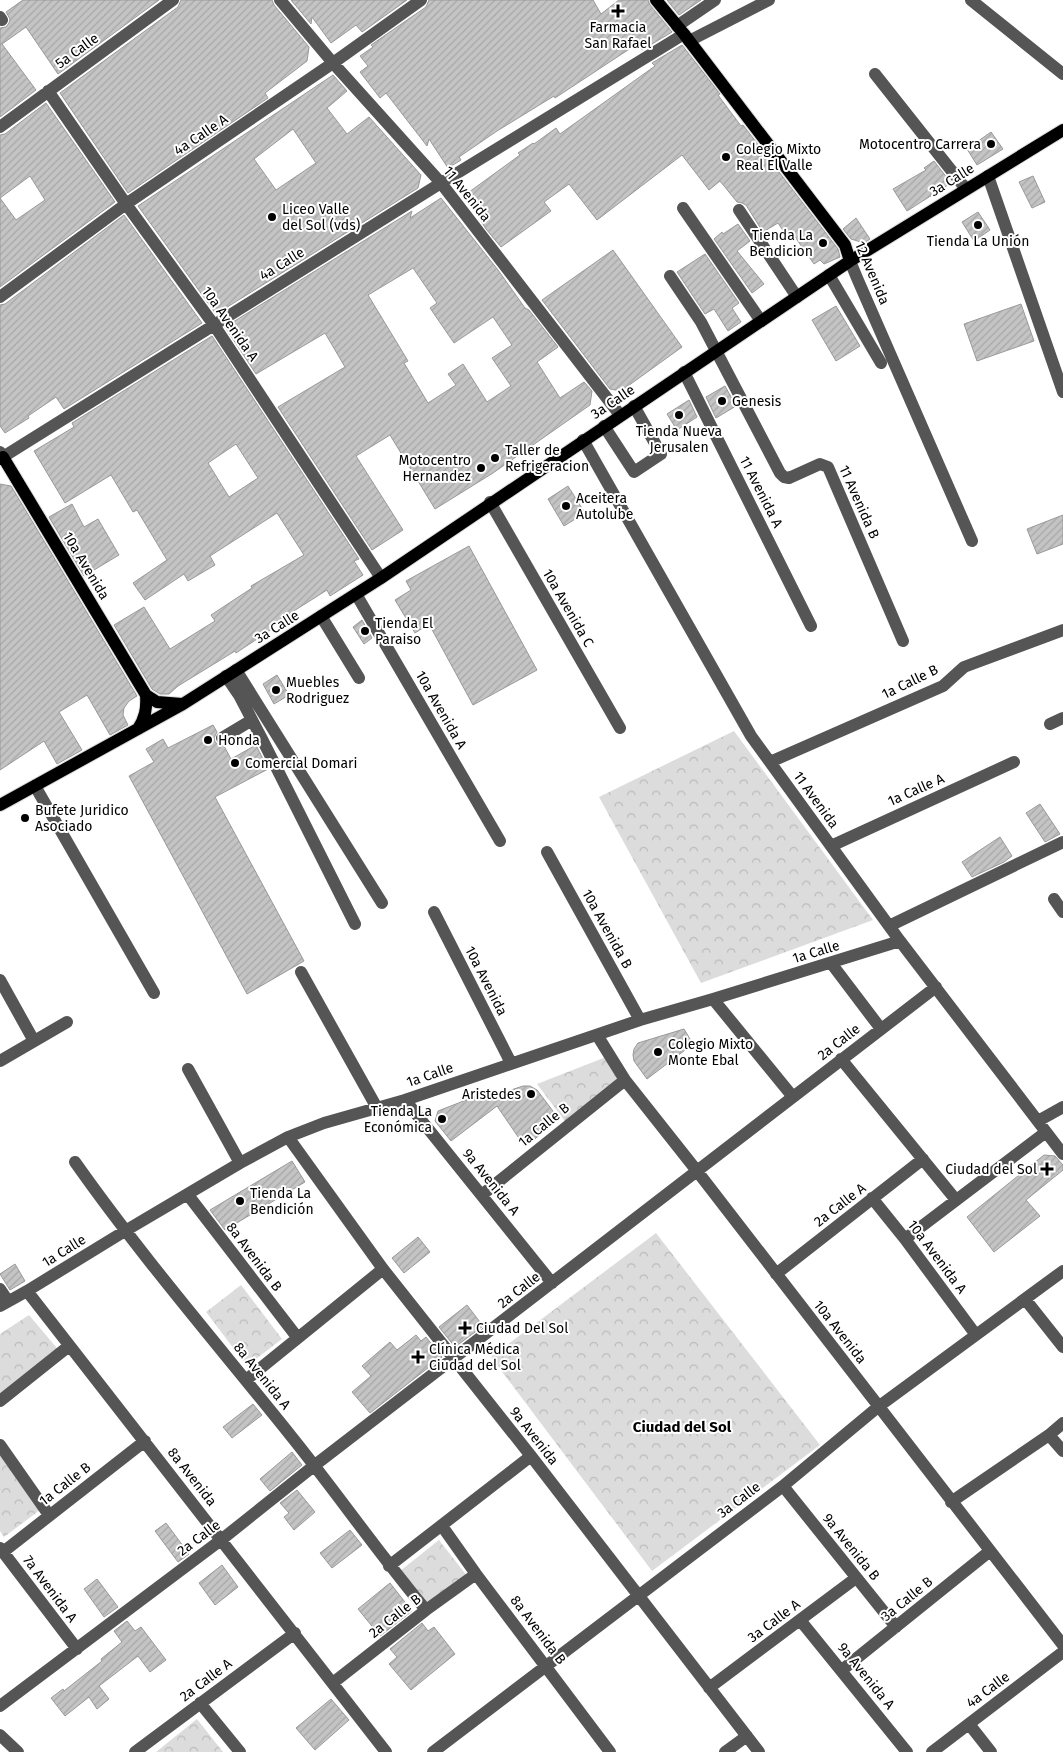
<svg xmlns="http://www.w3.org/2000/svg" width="1063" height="1752" font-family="'Fira Sans',sans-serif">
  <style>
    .forest { fill: url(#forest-crowns) }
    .building { fill: url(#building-hatch); stroke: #999; fill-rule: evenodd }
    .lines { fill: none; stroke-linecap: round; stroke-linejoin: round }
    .major-casing { stroke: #dbdbdb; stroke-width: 14 }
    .minor { stroke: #555; stroke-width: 12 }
    .major { stroke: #000; stroke-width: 12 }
    .poi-dot { fill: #000; stroke: #fff; stroke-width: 2 }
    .labels { text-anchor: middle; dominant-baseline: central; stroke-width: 4; stroke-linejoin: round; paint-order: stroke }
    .poi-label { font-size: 14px; fill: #000; stroke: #fff; text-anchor: start }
    .street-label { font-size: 14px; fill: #000; stroke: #fff }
    .neighbourhood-label { font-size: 15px; font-weight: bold; fill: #000; stroke: #fff }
  </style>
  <defs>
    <pattern id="forest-crowns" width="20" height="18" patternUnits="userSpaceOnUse" patternTransform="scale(1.25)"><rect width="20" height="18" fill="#dcdcdc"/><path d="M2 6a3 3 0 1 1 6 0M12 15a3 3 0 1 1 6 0" fill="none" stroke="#bbb"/></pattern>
    <pattern id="building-hatch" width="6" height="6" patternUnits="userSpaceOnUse" patternTransform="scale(1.25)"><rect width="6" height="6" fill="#c4c4c4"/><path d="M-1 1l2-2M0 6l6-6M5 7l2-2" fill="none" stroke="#a7a7a7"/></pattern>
  </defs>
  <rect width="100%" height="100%" fill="#fff"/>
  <!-- forest -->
  <path class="forest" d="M734,731L873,920L701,983L599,797Z
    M606,1057L622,1080L567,1124L537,1084Z
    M656,1233L820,1445L652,1571L491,1357Z
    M241,1285L282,1339L247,1366L206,1312Z
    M29,1315L61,1353L0,1399V1334Z
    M0,1455L40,1510L4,1537L0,1531Z
    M439,1540L471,1581L432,1612L400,1571Z
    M197,1719L223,1752H156Z"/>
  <!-- building -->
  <path class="building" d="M23,0H159L58,74L26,27L2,44L36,90L0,117V28L6,27L9,23L10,19L6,12Z
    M181,0H272L274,5L309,47L307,61L265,93L268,98L128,193L60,93L178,7Z
    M291,0H407L362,32L356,25L331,43L312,17L311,24Z
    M429,0H593L601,14L619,0H648L650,5L672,32L642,50L637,44L555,98L554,96L497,131L459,157L461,160L448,168L429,139L427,146L386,93L380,98L360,72L368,66L360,56L373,47L371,45L426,7Z
    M667,0H701L679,15Z
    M682,45L720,94L718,95L741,126L743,125L838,249L840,257L824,264L820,260L814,264L793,234L788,238L778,223L763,232L746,205L742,203L737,202L720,181L709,190L682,155L597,220L569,184L544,202L551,211L501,247L486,229L465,195L520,155L518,153L533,143L534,144L556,128L560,134L655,66L652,63Z
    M333,75L347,91L327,108L347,134L369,117L421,175L418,188L216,314L138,206ZM293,129L316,163L276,190L254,159Z
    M46,103L115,202L0,287V135L5,134ZM30,176L45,200L16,220L0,198Z
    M991,132L1003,149L977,165L967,149Z
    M934,161L951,183L907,211L893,189L926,170L924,168Z
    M1033,176L1045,202L1032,208L1019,182Z
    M441,198L498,270L525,308L529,310L558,347L537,362L560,398L584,382L592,391L590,405L493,473L435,509L390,435L356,456L403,530L372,550L278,407L345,367L325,333L256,374L225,327L412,211L410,218ZM413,268L437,303L430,308L454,343L493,317L512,345L492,358L511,386L487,402L463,364L448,374L456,385L428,403L404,363L408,361L368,295Z
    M978,212L990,230L974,241L962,222Z
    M124,215L202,323L64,409L56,397L28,416L29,418L5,433L0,426V305L5,304Z
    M856,218L870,239L864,243L851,239L843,229Z
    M738,224L750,241L737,251L764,284L752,293L714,239L722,232L723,234Z
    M613,250L682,347L621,391L610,389L542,300Z
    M705,254L739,303L732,308L741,322L728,331L714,309L705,314L677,272Z
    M1021,304L1034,341L977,361L964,324Z
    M836,306L860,346L836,361L812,320Z
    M212,336L359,559L354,561L363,575L330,596L327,590L270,626L272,629L236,653L235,651L178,686L169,694H160L152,689L114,625L144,607L170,649L215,621L211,615L252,588L251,586L304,555L277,513L210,556L215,565L188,581L184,574L145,600L133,583L167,560L137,510L133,512L111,475L65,503L34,451L74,427L72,423ZM236,444L258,478L229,497L208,463Z
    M725,386L736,406L716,418L706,397Z
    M689,400L697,417L677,430L667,414Z
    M0,484L11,486L137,696L129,701L124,708L123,715L128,725L110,735L87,695L59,712L82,750L57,764L44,741L0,770Z
    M568,486L585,513L564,526L548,499Z
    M72,504L84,527L98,519L119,555L84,576L49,517Z
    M1063,515V544L1037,554L1027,529Z
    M469,546L537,670L473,705L429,624L415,633L395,600L411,590L406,581Z
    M362,620L372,638L364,644L353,627Z
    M277,675L289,695L274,704L263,684Z
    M213,725L217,732L214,738L215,742L219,745L224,746L231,759L256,745L268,769L215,797L304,961L247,994L129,776L154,762L146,749L163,739L168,748Z
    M1040,804L1060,834L1045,842L1026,813Z
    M1000,837L1012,856L1004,862L972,877L962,862Z
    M684,1029L693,1044L647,1079L634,1061L633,1055L634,1049L638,1043Z
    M523,1086H530L537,1090L559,1119L525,1147L497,1106L451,1141L435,1121L438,1111L484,1093L487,1098Z
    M1044,1155L1055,1156L1063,1165V1170L1026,1200L1040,1216L994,1252L967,1217Z
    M292,1161L305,1182L225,1230L210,1210Z
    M418,1237L430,1252L404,1273L392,1258Z
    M15,1264L25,1281L10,1290L0,1274Z
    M467,1305L483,1326L455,1347L439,1327Z
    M416,1335L421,1341L426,1337L442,1357L370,1413L352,1392L371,1376L362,1366L390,1342L397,1350Z
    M253,1404L262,1415L232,1438L223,1427Z
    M292,1452L302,1465L270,1491L260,1479Z
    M297,1490L315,1512L294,1530L284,1517L289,1513L280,1503Z
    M166,1523L189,1554L178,1562L155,1531Z
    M350,1530L362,1545L332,1568L320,1553Z
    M222,1565L238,1587L215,1605L199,1583Z
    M97,1579L118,1607L104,1617L84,1589Z
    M390,1583L412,1611L380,1636L358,1609Z
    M127,1621L135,1631L141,1627L166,1660L150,1672L138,1656L99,1686L109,1699L97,1709L89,1697L65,1716L51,1698L63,1689L64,1691L102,1661L101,1659L122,1642L114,1631Z
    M422,1623L428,1631L434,1627L455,1654L411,1690L389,1664L397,1657L390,1649Z
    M331,1699L349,1720L315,1750L296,1728Z"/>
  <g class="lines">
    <defs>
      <path id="major" d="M656,0L684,34L845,245L850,261
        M0,459L3,457L146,695C147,709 145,718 138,729
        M146,695L157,702L182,704
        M0,805L183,704L381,578L850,261L1063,130"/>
    </defs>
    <!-- major casing -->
    <use href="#major" class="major-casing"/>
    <!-- minor -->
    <path class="minor" d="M280,0L333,63L441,183L620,415
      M971,0L1063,74
      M0,17L2,20
      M677,26L715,0
      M689,41L769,0
      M875,74L966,189
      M48,91L126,204L214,325L381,578
      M0,127L173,0
      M988,176L1063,392
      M683,208L761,321
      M739,210L797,297
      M850,261L857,278L972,541
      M829,275L881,363
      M670,276L701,322L780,473L784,477L789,478L820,464L828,467L903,641
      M0,297L126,204L333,63L421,0
      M684,372L811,626
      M604,426L634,472L661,454L634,406
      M583,440L751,736L900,941L1063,1154
      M0,452L3,457L441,183L684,34
      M490,502L620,728
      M356,594L500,841
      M321,616L359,678
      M236,670L382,903
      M226,676L239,695L263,741L355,924
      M1050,724L1063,718
      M222,738L252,720
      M770,762L943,686L964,667L1063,630
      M35,786L154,993
      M831,846L1014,762
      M547,852L640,1020
      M1054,899L1063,912
      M434,912L511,1063
      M889,926L1063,842
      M831,963L881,1029
      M301,972L377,1108
      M0,980L34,1041
      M713,999L793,1097
      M597,1035L625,1080L697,1171L1063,1645
      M841,1059L956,1200
      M0,1061L67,1022
      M188,1069L240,1163
      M405,1100L552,1283
      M1038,1121L1063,1107
      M288,1137L383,1269L531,1456L759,1752
      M75,1162C142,1257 218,1345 291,1436C337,1493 379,1554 426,1610
      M483,1194L625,1080
      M188,1195L297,1337
      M872,1198L905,1239L976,1335
      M905,1239L1046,1132
      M776,1274L923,1159
      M0,1289L8,1301
      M27,1291L386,1752
      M1025,1299L1063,1347
      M0,1306L27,1291L125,1231L240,1163L288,1137L324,1123L405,1100L640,1020L713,999L900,941
      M246,1380L383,1269
      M0,1401L69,1346
      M1049,1435L1063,1451
      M0,1445L49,1515
      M783,1486L896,1627
      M951,1502L1049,1435L1063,1423
      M442,1526L476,1574L610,1752
      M0,1548L77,1649
      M3,1552L145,1441
      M389,1566L531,1456
      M800,1620L907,1752
      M842,1670L990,1551
      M334,1682L426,1610L476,1574
      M709,1688L856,1578
      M200,1703L240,1752
      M0,1706L221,1540L315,1465L936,987
      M969,1724L991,1752
      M0,1735L18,1752
      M135,1752L295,1633
      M433,1752L783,1486L878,1407L1063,1271
      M725,1752L747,1736
      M932,1752L1063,1652"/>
    <!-- major -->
    <use href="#major" class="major"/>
  </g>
  <!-- markers -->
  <g class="poi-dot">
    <path d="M615.5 3.5h5v5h5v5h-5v5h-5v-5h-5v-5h5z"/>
    <circle cx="991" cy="144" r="5"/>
    <circle cx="726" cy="157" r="5"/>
    <circle cx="272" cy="217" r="5"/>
    <circle cx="978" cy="225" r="5"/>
    <circle cx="823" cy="243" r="5"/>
    <circle cx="722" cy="401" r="5"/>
    <circle cx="679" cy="415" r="5"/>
    <circle cx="495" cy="458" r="5"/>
    <circle cx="481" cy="468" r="5"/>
    <circle cx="566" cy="506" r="5"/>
    <circle cx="365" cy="631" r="5"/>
    <circle cx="276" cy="690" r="5"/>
    <circle cx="208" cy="740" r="5"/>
    <circle cx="235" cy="763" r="5"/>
    <circle cx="25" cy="818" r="5"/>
    <circle cx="658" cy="1052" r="5"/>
    <circle cx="531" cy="1094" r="5"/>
    <circle cx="442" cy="1119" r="5"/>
    <path d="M1044.5 1161.5h5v5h5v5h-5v5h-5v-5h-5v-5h5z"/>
    <circle cx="240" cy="1201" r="5"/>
    <path d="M462.5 1320.5h5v5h5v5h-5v5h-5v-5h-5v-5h5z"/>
    <path d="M415.5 1349.5h5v5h5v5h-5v5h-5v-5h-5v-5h5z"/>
  </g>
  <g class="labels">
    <!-- poi labels -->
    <g class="poi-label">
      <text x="618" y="27" text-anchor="middle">Farmacia<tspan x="618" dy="16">San Rafael</tspan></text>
      <text x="981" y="144" text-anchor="end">Motocentro Carrera</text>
      <text x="736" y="149">Colegio Mixto<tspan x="736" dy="16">Real El Valle</tspan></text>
      <text x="282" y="209">Liceo Valle<tspan x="282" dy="16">del Sol (vds)</tspan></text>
      <text x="813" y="235" text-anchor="end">Tienda La<tspan x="813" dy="16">Bendicion</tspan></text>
      <text x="978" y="241" text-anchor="middle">Tienda La Unión</text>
      <text x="732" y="401">Genesis</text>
      <text x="679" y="431" text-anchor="middle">Tienda Nueva<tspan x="679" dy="16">Jerusalen</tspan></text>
      <text x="505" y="450">Taller de<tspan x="505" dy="16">Refrigeracion</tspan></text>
      <text x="471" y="460" text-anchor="end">Motocentro<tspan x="471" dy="16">Hernandez</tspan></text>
      <text x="576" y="498">Aceitera<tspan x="576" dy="16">Autolube</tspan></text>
      <text x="375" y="623">Tienda El<tspan x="375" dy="16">Paraiso</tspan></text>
      <text x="286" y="682">Muebles<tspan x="286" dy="16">Rodriguez</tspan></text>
      <text x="218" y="740">Honda</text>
      <text x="245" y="763">Comercial Domari</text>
      <text x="35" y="810">Bufete Juridico<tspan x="35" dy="16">Asociado</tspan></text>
      <text x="668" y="1044">Colegio Mixto<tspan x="668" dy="16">Monte Ebal</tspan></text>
      <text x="521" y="1094" text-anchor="end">Aristedes</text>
      <text x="432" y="1111" text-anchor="end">Tienda La<tspan x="432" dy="16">Económica</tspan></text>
      <text x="1037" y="1169" text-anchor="end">Ciudad del Sol</text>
      <text x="250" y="1193">Tienda La<tspan x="250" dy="16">Bendición</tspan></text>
      <text x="476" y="1328">Ciudad Del Sol</text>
      <text x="429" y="1349">Clínica Médica<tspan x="429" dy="16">Ciudad del Sol</tspan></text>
    </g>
    <!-- street labels -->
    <g class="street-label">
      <text transform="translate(77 51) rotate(-36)">5a Calle</text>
      <text transform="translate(201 135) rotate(-34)">4a Calle A</text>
      <text transform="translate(952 180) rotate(-32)">3a Calle</text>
      <text transform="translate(467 194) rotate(51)">11 Avenida</text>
      <text transform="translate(282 264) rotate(-32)">4a Calle</text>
      <text transform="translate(872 273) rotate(67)">12 Avenida</text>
      <text transform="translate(230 324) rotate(55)">10a Avenida A</text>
      <text transform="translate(613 402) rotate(-34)">3a Calle</text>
      <text transform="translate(761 492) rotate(63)">11 Avenida A</text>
      <text transform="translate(859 502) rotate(66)">11 Avenida B</text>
      <text transform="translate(86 566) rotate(59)">10a Avenida</text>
      <text transform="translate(568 608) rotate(60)">10a Avenida C</text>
      <text transform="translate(277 627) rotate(-32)">3a Calle</text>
      <text transform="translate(910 682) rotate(-26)">1a Calle B</text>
      <text transform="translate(441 710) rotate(60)">10a Avenida A</text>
      <text transform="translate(916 790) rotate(-24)">1a Calle A</text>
      <text transform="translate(816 800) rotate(54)">11 Avenida</text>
      <text transform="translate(607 929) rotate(61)">10a Avenida B</text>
      <text transform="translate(816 952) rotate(-17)">1a Calle</text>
      <text transform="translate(486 981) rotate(63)">10a Avenida</text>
      <text transform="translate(839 1042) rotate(-38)">2a Calle</text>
      <text transform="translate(430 1075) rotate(-19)">1a Calle</text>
      <text transform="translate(544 1125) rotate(-39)">1a Calle B</text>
      <text transform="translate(491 1182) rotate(51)">9a Avenida A</text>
      <text transform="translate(840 1205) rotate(-38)">2a Calle A</text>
      <text transform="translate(64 1251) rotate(-32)">1a Calle</text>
      <text transform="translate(254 1257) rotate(53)">8a Avenida B</text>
      <text transform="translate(937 1257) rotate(53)">10a Avenida A</text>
      <text transform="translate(519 1290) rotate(-38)">2a Calle</text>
      <text transform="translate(840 1332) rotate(52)">10a Avenida</text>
      <text transform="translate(262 1376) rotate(51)">8a Avenida A</text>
      <text transform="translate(534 1436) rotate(52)">9a Avenida</text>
      <text transform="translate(192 1477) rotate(52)">8a Avenida</text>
      <text transform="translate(65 1484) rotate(-38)">1a Calle B</text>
      <text transform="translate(739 1500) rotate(-37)">3a Calle</text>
      <text transform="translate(199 1538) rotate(-37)">2a Calle</text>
      <text transform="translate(851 1547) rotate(51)">9a Avenida B</text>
      <text transform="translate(50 1589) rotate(53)">7a Avenida A</text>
      <text transform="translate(907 1599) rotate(-39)">3a Calle B</text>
      <text transform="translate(395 1616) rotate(-38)">2a Calle B</text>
      <text transform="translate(774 1621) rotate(-37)">3a Calle A</text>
      <text transform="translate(538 1630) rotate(53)">8a Avenida B</text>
      <text transform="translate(866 1676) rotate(51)">9a Avenida A</text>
      <text transform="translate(206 1680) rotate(-37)">2a Calle A</text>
      <text transform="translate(988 1690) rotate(-37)">4a Calle</text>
    </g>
    <!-- neighbourhood labels -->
    <g class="neighbourhood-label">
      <text x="682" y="1427">Ciudad del Sol</text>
    </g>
  </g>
</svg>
